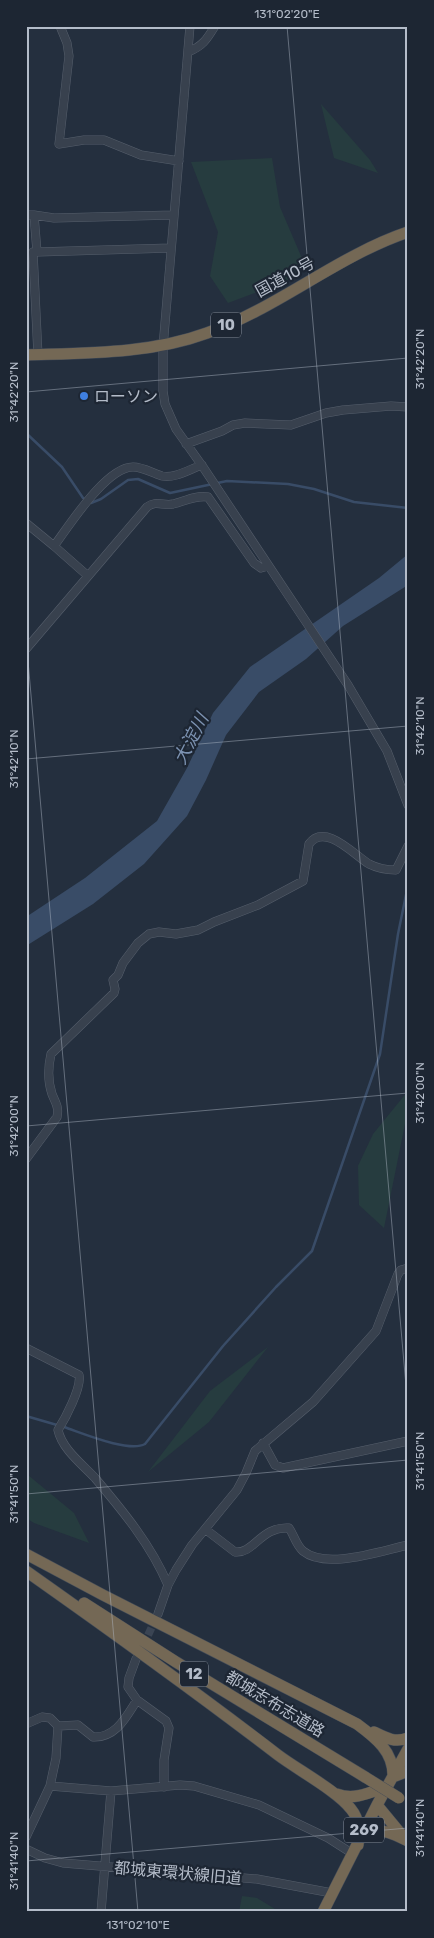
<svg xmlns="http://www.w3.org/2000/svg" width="434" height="1938" font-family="Rubik,'Noto Sans JP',sans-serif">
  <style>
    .green { fill: #263c3f }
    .water { fill: #394c67 }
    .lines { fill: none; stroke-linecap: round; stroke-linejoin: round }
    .stream { stroke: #394c67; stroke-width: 2.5 }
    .minor-tunnel { stroke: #3a4453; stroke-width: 8; stroke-dasharray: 8 4; stroke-linecap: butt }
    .minor-casing { stroke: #565f6c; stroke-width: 9 }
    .highway-casing { stroke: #434c59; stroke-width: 12 }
    .minor { stroke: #38414e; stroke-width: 8 }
    .highway { stroke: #746855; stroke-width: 11 }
    .highway-bridge-casing { stroke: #434c59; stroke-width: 12; stroke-linecap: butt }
    .highway-bridge { stroke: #746855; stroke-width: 11 }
    .ticks { fill: none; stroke: #b4bcc9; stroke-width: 1; stroke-opacity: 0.45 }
    .shop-dot { fill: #3f7fe0; stroke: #1d2633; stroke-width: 2 }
    .labels { text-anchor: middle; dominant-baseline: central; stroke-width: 4.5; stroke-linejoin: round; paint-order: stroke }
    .shield { fill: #1d2633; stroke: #878f9c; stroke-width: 1 }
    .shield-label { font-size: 15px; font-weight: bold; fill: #b4bcc9 }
    .street-label { font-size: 16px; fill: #b4bcc9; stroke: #1d2633 }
    .poi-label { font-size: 16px; fill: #b4bcc9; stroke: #1d2633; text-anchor: start }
    .water-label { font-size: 18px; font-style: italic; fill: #7c92b1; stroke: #1d2633 }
    .neatline { fill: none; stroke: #b4bcc9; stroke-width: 2 }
    .ticks-label { font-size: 12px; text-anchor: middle; fill: #b4bcc9 }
  </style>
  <rect width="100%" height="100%" fill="#242f3e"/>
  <!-- green -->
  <path class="green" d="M321,104L370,160L378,173L334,158Z
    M272,158L280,207L304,263L295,278L228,303L210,276L218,232L191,162Z
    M408,1091V1109L384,1228L359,1205L358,1166L373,1134Z
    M268,1347L209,1422L148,1472L210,1391Z
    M26,1475H28L74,1513L89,1543L34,1523L26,1518Z
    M242,1896L257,1898L280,1912H239Z"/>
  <!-- water -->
  <path class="water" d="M408,554V585L343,626L306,659L259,692L226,735L206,780L187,816L144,864L93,904L26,946V917L85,878L157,821L187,768L213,713L250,667L379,578Z"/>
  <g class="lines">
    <!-- stream -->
    <path class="stream" d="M26,433L62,467L83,498L91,503L101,499L128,480L138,479L170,493L227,481L288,484L314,489L354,502L408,508
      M26,1416L57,1425
      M64,1427C82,1433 129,1453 145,1444L223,1346L276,1287L312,1251L380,1054L398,934L408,885"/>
    <!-- minor-tunnel -->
    <path class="minor-tunnel" d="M143,1646L156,1618"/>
    <defs>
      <path id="minor" d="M60,26L67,43L69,56L59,144L84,140H104L141,155L179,161
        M190,26L163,347V391L165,404L176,429L203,467L348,685L387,751L408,805
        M188,52C203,46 207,39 215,26
        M26,215H34L37,252L171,248
        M34,215L54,218L174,215
        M37,252H33L38,355
        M186,444L222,431L233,425L245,423L291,425L326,413L343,410L391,406L408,407
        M26,523L54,546
        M88,576L54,546C69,526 106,467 133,467C143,467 152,473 162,476C174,479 190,469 202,465
        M26,649L147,507C156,500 163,506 173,504C185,501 196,495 208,497L254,563L261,568L268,566
        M26,1159L57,1117C59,1107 56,1104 52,1094C48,1082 48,1067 51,1054L114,993L115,989L113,980L118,975L123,963L138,943L149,934L159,932L176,934L198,930L214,922L258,905L303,881L309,844C325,822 354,855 369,864C377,868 387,870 396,870L408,846
        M26,1348L79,1375C82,1387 65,1419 58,1430C62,1449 82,1464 95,1478C123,1511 151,1545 168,1585
        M263,1443L275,1465L283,1468L408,1441
        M205,1529L235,1552C254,1554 261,1526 289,1528C294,1535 296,1545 303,1551C326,1570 380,1551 408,1545
        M158,1614L168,1585L176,1570L192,1545L237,1490L246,1473L255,1451L313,1402L376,1331L398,1274L401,1270L408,1268
        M136,1659L129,1678L128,1687L137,1700L166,1721L169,1728L164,1760V1787
        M26,1724L42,1717L50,1718L58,1726
        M50,1786L56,1758L58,1726L78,1725L93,1737C116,1738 126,1717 137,1700
        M26,1837L50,1786L111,1791L180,1785L194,1786L259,1805L328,1838L353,1854
        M26,1849L45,1858L63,1863L257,1879L332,1893
        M101,1912L111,1791"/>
      <path id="highway" d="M26,355C87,353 150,354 207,333C278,308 337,256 408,232
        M26,1554L103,1595L357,1724C376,1738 394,1752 393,1777L408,1771
        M26,1571C111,1631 196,1692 278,1755C298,1770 337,1791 351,1809C360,1820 359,1832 358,1845
        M84,1603L176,1662L365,1777
        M374,1732C386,1738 395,1743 408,1738
        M337,1794C354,1801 371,1792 388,1786
        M377,1805L401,1834
        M363,1831C381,1828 392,1833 408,1841
        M323,1912L377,1805L408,1749"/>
    </defs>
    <!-- minor casing -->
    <use href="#minor" class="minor-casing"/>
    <!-- highway casing -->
    <use href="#highway" class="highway-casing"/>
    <!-- minor -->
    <use href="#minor" class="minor"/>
    <!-- highway -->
    <use href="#highway" class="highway"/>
    <defs>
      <path id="highway-bridge" d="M365,1777L399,1798"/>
    </defs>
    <!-- highway-bridge casing -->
    <use href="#highway-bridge" class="highway-bridge-casing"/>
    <!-- highway-bridge -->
    <use href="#highway-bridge" class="highway-bridge"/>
  </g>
  <!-- ticks -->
  <path class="ticks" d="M287,26L408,1409M26,392L408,358M26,638L138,1912M26,759L408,726M26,1126L408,1093M26,1494L408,1460M26,1861L408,1828"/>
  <!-- markers -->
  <circle class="shop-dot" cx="84" cy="396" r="5"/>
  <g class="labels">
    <!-- shield labels -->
    <g class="shield">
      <rect x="211" y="312.5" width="30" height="25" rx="4"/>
      <rect x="180" y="1661.5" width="28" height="25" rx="4"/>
      <rect x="344" y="1817.5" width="40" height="25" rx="4"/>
    </g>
    <g class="shield-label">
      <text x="226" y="325">10</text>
      <text x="194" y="1674">12</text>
      <text x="364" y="1830">269</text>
    </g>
    <!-- street labels -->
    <g class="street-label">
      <text transform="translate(285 277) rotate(-29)">国道10号</text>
      <text transform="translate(275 1704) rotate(31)">都城志布志道路</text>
      <text transform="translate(178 1873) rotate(5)">都城東環状線旧道</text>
    </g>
    <!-- poi labels -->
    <g class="poi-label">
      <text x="94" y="396">ローソン</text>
    </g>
    <!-- water labels -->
    <g class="water-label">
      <text transform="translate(191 739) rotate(-63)">大淀川</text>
    </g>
  </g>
  <!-- border -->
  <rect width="434" height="1938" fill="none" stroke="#1d2633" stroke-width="55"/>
  <rect x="28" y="28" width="378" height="1882" class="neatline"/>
  <g class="ticks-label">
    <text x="287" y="18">131°02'20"E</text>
    <text transform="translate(420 359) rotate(-90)" y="4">31°42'20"N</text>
    <text transform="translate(14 392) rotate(-90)" y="4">31°42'20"N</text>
    <text transform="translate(420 726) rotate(-90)" y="4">31°42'10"N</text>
    <text transform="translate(14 759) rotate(-90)" y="4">31°42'10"N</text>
    <text transform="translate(420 1093) rotate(-90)" y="4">31°42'00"N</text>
    <text transform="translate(14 1126) rotate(-90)" y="4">31°42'00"N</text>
    <text transform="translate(420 1461) rotate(-90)" y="4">31°41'50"N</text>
    <text transform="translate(14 1494) rotate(-90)" y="4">31°41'50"N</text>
    <text transform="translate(420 1828) rotate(-90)" y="4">31°41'40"N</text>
    <text transform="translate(14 1861) rotate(-90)" y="4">31°41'40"N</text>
    <text x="138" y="1929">131°02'10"E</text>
  </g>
</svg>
